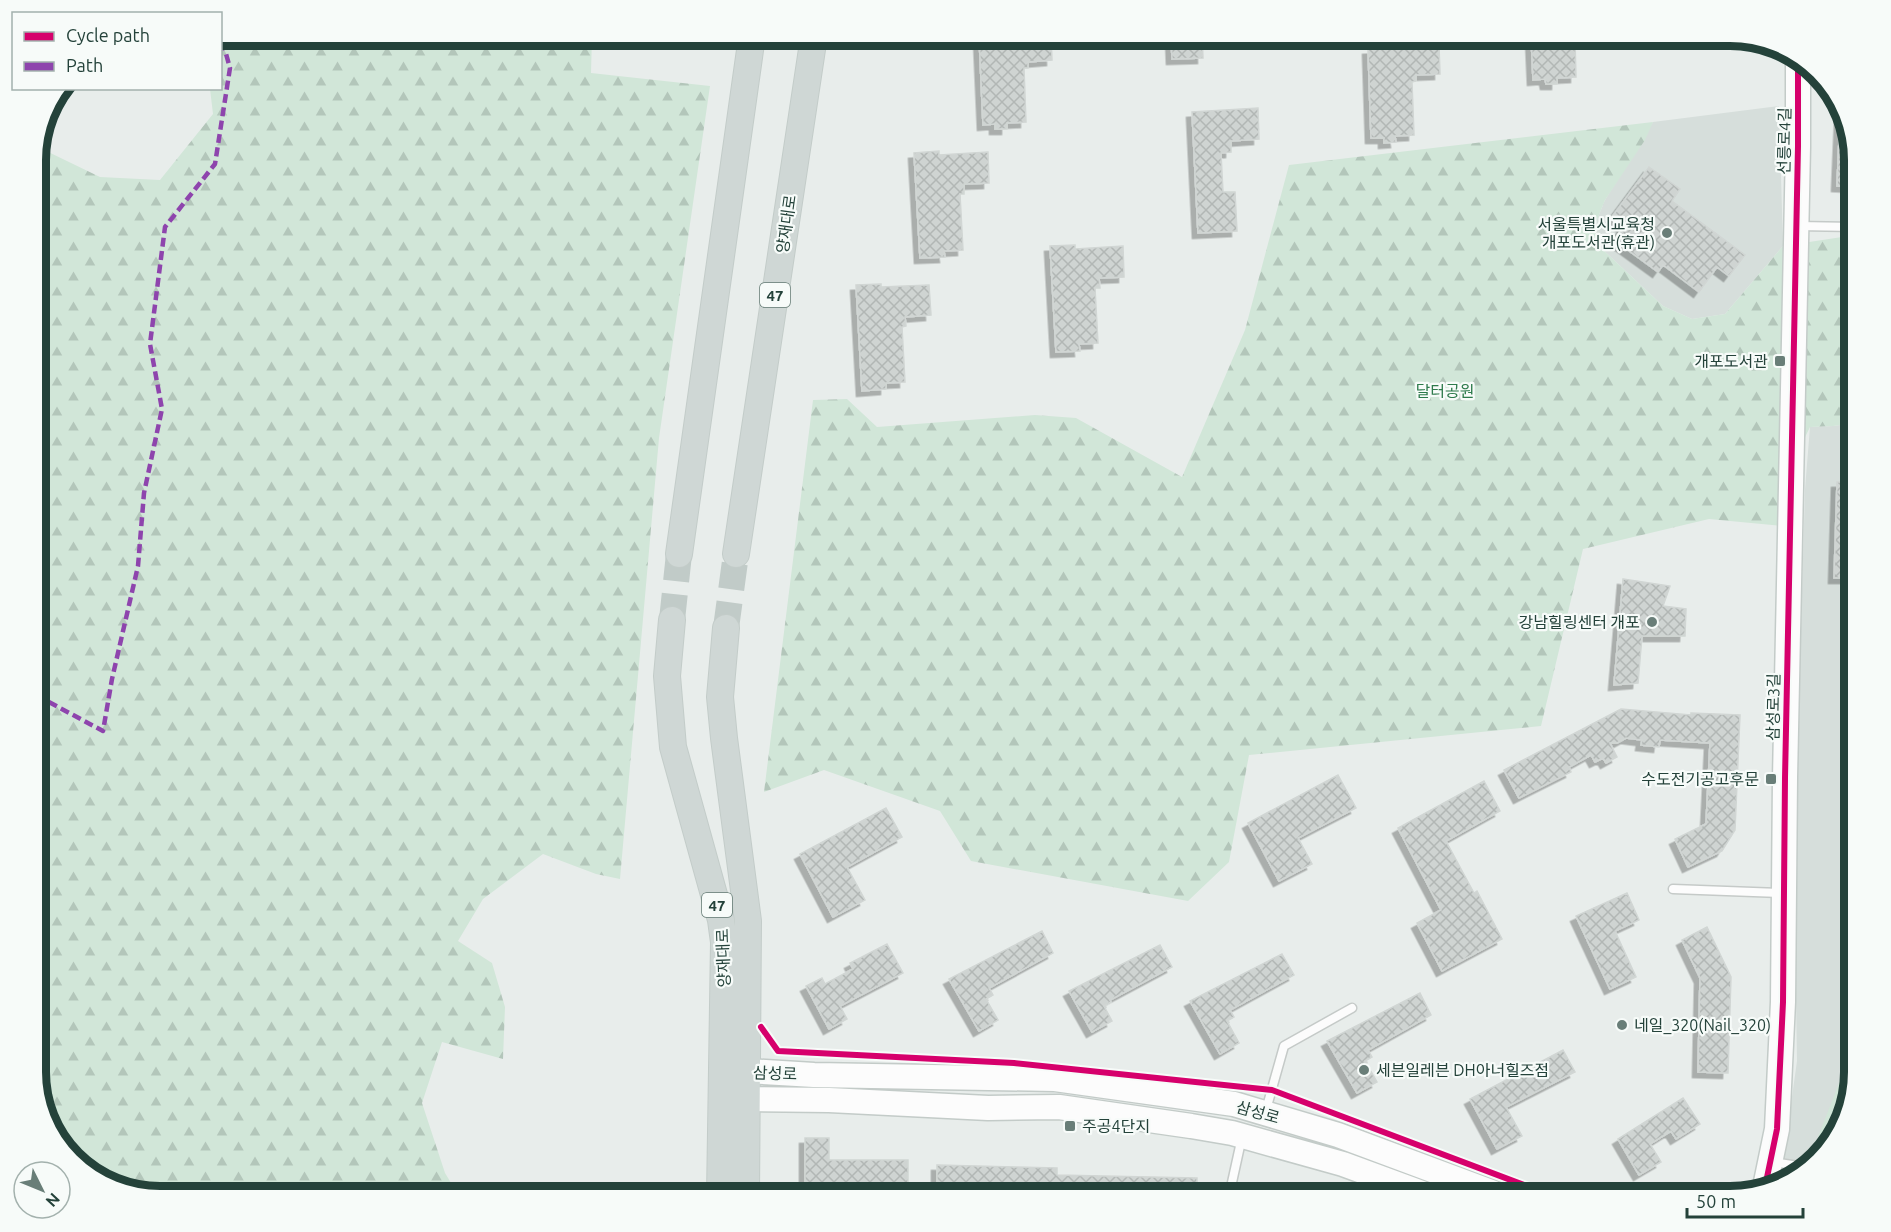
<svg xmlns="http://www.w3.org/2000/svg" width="1891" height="1232" font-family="Ubuntu,'Noto Sans KR',sans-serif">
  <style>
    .built { fill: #d6dedb }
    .forest { fill: url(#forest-firs) }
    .park { fill: #d1e6d8 }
    .building { fill: url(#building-cross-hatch); stroke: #d1d6d4; stroke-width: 1.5; filter: url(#shadow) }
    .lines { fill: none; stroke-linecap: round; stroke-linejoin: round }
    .primary-tunnel { stroke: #c1cbc8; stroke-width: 26; stroke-dasharray: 26 13; stroke-linecap: butt }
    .lane-casing { stroke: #c5cac8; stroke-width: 11 }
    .secondary-casing { stroke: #c3cbc8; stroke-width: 27 }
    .primary-casing { stroke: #c3ccc9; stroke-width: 28 }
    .lane { stroke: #fcfcfc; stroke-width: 8 }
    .secondary { stroke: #fcfcfc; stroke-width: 24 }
    .primary { stroke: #cfd7d5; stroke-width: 26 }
    .quiet { stroke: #8e44ad; stroke-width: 4.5; stroke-dasharray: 9 4.5; stroke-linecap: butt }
    .cycleway-casing { stroke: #f7fbf9; stroke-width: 10 }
    .cycleway { stroke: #d6006c; stroke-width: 6 }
    .poi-dot { fill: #697e78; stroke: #f7fbf9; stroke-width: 2 }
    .labels { text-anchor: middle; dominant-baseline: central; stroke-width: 4.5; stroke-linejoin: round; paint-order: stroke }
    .shield { fill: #f7fbf9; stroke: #637a73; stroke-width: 1.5 }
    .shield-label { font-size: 15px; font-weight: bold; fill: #24423a }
    .street-label { font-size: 16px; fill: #24423a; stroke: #f7fbf9 }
    .poi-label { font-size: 16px; fill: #24423a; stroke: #f7fbf9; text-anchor: end }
    .park-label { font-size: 16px; fill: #2d7a4b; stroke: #f7fbf9 }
    .rim { fill: none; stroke: #24423a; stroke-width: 8 }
  </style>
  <defs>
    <pattern id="forest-firs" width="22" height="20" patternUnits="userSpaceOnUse" patternTransform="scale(1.5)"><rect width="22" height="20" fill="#d1e6d8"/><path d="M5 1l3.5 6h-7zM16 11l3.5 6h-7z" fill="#b3c6ba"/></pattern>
    <pattern id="building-cross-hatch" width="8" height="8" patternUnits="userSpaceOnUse" patternTransform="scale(1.5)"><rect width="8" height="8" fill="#cfd4d2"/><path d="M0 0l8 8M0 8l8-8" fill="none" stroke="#b2b7b5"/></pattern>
    <filter id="shadow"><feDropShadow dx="-5.5" dy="5.5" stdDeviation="0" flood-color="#0004"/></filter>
  </defs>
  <rect width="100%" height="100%" fill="#e8edeb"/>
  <!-- built -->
  <path class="built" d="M1779,106L1783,246L1725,314L1692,319L1663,306L1600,247L1594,227L1605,200L1653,122Z
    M1855,423V1072L1834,1140L1792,1179L1780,1183L1797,1061L1794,873L1805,489L1810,427L1833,426Z"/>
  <!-- forest -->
  <path class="forest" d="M221,36H592L591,73L710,86L659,438L620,879L596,874L543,854L483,899L458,941L492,963L505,1007L503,1059L442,1042L422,1103L445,1173L459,1196H160L92,1175L53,1134L36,1079V153L38,147L100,177L160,180L213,114L210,89L220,88Z
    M1653,122L1645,140L1605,200L1594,227L1600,247L1663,306L1692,319L1725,314L1783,246L1855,235V423L1833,426L1810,427L1792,464L1784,526L1709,519L1583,549L1541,726L1249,755L1229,862L1188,901L971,861L940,811L824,770L764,792L813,400L847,399L877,427L1035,415L1076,418L1182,477L1245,330L1289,165Z"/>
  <!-- park -->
  <path class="park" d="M1855,1042V1072L1834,1140L1827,1147L1818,1137Z"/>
  <!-- building -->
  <path class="building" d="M979,36H1051L1052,60L1028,62V68H1024L1026,122L1007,123V129H995V124L983,125Z
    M1171,36H1202L1203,58L1172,59Z
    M1531,36H1563V40H1575L1576,77L1557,78V84H1546L1545,79L1533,80Z
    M1439,45L1440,74L1416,75V81L1412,82L1414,135L1395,136L1396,142L1384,143V138H1371L1368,49Z
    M1258,108L1259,139L1231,141V152L1221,153L1223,192H1235L1237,231L1198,233L1192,112Z
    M1843,115L1855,160V187L1837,186L1840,116Z
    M939,151V155L988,152L989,183L964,184V194H960L963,250L944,251L945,257L920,258L914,153Z
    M1649,167L1680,189L1672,201L1745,255L1729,276L1717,267L1699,292L1663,265L1658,272L1614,240L1623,227L1611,218Z
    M1075,245V249L1123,246L1124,277L1099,278L1100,288H1095L1098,343L1079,344L1080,351L1056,352L1050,246Z
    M881,284V287L929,285L931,315L905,317L906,326L902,327L905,382L886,383V389L862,391L856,285Z
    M1837,482H1855V578H1834Z
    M1623,579L1670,586L1663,606L1686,609L1685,636H1642L1638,683L1614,685Z
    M1621,709L1691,715V713L1740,715L1735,830L1722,851L1688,867L1675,839L1706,824L1710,743L1660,740L1659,747L1641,745L1642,740L1626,738L1617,743H1610L1617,757L1606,763L1603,758L1595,762L1591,755L1569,767L1571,772L1519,798L1504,770Z
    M1338,775L1356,808L1298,838L1312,864L1279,881L1248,823Z
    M1484,781L1500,811L1446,841L1474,893L1477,891L1502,939L1442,971L1417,923L1441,910L1398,828Z
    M886,808L902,837L847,867L865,900L833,917L800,854Z
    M1627,893L1639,920L1615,931L1636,977L1610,989L1576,916Z
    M1707,927L1731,977L1728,1073L1698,1072L1700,978L1682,940Z
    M1042,931L1053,953L989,988L993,995L986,999L998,1020L979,1031L949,979Z
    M887,944L903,973L840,1006L847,1019L829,1029L806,986L822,978L825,984L853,969L850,963Z
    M1160,945L1172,967L1110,1000L1111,1002L1104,1006L1112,1021L1092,1032L1069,991Z
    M1282,954L1294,975L1230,1010L1234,1017L1227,1021L1239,1043L1220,1054L1190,1001Z
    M1420,993L1431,1015L1368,1050L1372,1057L1365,1061L1377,1082L1357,1093L1327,1041Z
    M1563,1050L1575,1072L1506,1107L1522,1136L1497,1149L1470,1099Z
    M1683,1098L1700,1124L1676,1139L1671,1131L1650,1144L1661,1162L1639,1175L1618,1139Z
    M805,1138H829V1160H908V1184L887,1183V1189H878L879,1193H862L863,1184H830V1196H805Z
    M937,1165L1057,1168V1175L1197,1178V1196H1077V1194H1036V1196H1011V1193L982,1192L981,1196H960V1191L937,1190Z"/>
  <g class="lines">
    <!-- primary-tunnel -->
    <path class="primary-tunnel" d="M672,620L679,554
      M726,628L736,554"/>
    <defs>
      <path id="lane" d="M1798,226L1855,227
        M1673,889L1783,893
        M1266,1110L1284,1046L1352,1008
        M1773,1162L1805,1167
        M1229,1196L1242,1137"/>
      <path id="secondary" d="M729,1081L747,1071L814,1075L1055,1079L1234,1104L1338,1135L1502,1196
        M730,1088L748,1099L829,1100L988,1108L1059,1107L1191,1126L1232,1133L1343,1164L1430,1196
        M1765,1187L1777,1129L1783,1002L1785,778L1798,146V56"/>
      <path id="primary" d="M679,554L752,36
        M736,554L814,36
        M672,620L667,676L673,747L721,920L724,942L720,1196
        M726,628L720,697L724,738L748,921L746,1196"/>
    </defs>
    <!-- lane casing -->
    <use href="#lane" class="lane-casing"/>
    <!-- secondary casing -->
    <use href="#secondary" class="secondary-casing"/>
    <!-- primary casing -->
    <use href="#primary" class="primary-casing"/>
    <!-- lane -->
    <use href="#lane" class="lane"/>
    <!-- secondary -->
    <use href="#secondary" class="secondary"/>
    <!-- primary -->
    <use href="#primary" class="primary"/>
    <!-- quiet -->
    <path class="quiet" d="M36,699L45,700L103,731L112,679L138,566L144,493L162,409L150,344L165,227L215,164L230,68L221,36"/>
    <defs>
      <path id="cycleway" d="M761,1027L778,1051L1014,1063L1272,1090L1553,1196
        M1765,1187L1777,1129L1783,1002L1785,778L1798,146V56"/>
    </defs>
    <!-- cycleway casing -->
    <use href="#cycleway" class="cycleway-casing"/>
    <!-- cycleway -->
    <use href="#cycleway" class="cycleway"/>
  </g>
  <!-- markers -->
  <g class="poi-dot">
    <circle cx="1667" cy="233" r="6"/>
    <rect x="1774" y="355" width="12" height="12" rx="3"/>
    <circle cx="1652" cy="622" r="6"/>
    <rect x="1765" y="773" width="12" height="12" rx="3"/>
    <circle cx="1622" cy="1025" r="6"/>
    <circle cx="1364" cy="1070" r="6"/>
    <rect x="1064" y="1120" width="12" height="12" rx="3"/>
  </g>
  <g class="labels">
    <!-- shield labels -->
    <g class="shield">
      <rect x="760" y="283" width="30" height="24" rx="4.5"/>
      <rect x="702" y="893" width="30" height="24" rx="4.5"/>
    </g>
    <g class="shield-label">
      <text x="775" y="295">47</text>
      <text x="717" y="905">47</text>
    </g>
    <!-- street labels -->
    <g class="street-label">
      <text transform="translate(1784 141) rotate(-89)">선릉로4길</text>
      <text transform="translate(786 224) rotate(-82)">양재대로</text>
      <text transform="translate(1773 707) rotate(-89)">삼성로3길</text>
      <text transform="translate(723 958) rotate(-92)">양재대로</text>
      <text transform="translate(775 1073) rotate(2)">삼성로</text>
      <text transform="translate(1258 1112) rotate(16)">삼성로</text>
    </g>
    <!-- poi labels -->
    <g class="poi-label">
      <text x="1655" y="224">서울특별시교육청<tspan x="1655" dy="18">개포도서관(휴관)</tspan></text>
      <text x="1768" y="361">개포도서관</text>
      <text x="1640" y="622">강남힐링센터 개포</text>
      <text x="1759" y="779">수도전기공고후문</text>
      <text x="1634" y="1025" text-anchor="start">네일_320(Nail_320)</text>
      <text x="1376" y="1070" text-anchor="start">세븐일레븐 DH아너힐즈점</text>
      <text x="1082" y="1126" text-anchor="start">주공4단지</text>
    </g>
    <!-- park labels -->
    <g class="park-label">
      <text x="1445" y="391">달터공원</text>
    </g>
  </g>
  <!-- crop -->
  <path d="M0 0H1891V1232H0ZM160 46H1730A114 114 0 0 1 1844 160V1072A114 114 0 0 1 1730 1186H160A114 114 0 0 1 46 1072V160A114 114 0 0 1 160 46Z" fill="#f7fbf9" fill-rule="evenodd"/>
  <path class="rim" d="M160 46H1730A114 114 0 0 1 1844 160V1072A114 114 0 0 1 1730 1186H160A114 114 0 0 1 46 1072V160A114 114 0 0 1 160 46Z"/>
  <!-- legend -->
  <rect x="12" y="12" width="210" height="78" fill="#f7fbf9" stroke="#a3b1ad" stroke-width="1.5"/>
  <rect x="24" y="32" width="30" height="9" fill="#d6006c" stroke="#a3b1ad" stroke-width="1.5"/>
  <text x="66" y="42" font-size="18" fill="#24423a">Cycle path</text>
  <rect x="24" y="62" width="30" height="9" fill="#8e44ad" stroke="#a3b1ad" stroke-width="1.5"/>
  <text x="66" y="72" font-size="18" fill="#24423a">Path</text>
  <!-- north arrow -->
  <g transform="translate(42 1190) rotate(133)"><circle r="28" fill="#f7fbf9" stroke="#a3b1ad" stroke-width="1.5"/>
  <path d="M0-4.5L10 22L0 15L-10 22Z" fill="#697e78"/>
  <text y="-9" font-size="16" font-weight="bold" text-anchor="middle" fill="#24423a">N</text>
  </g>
  <!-- scale -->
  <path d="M1687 1208v9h116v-9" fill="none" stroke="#24423a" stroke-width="3"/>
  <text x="1696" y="1208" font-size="18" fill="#24423a" stroke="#f7fbf9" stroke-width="4.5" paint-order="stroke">50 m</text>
</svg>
